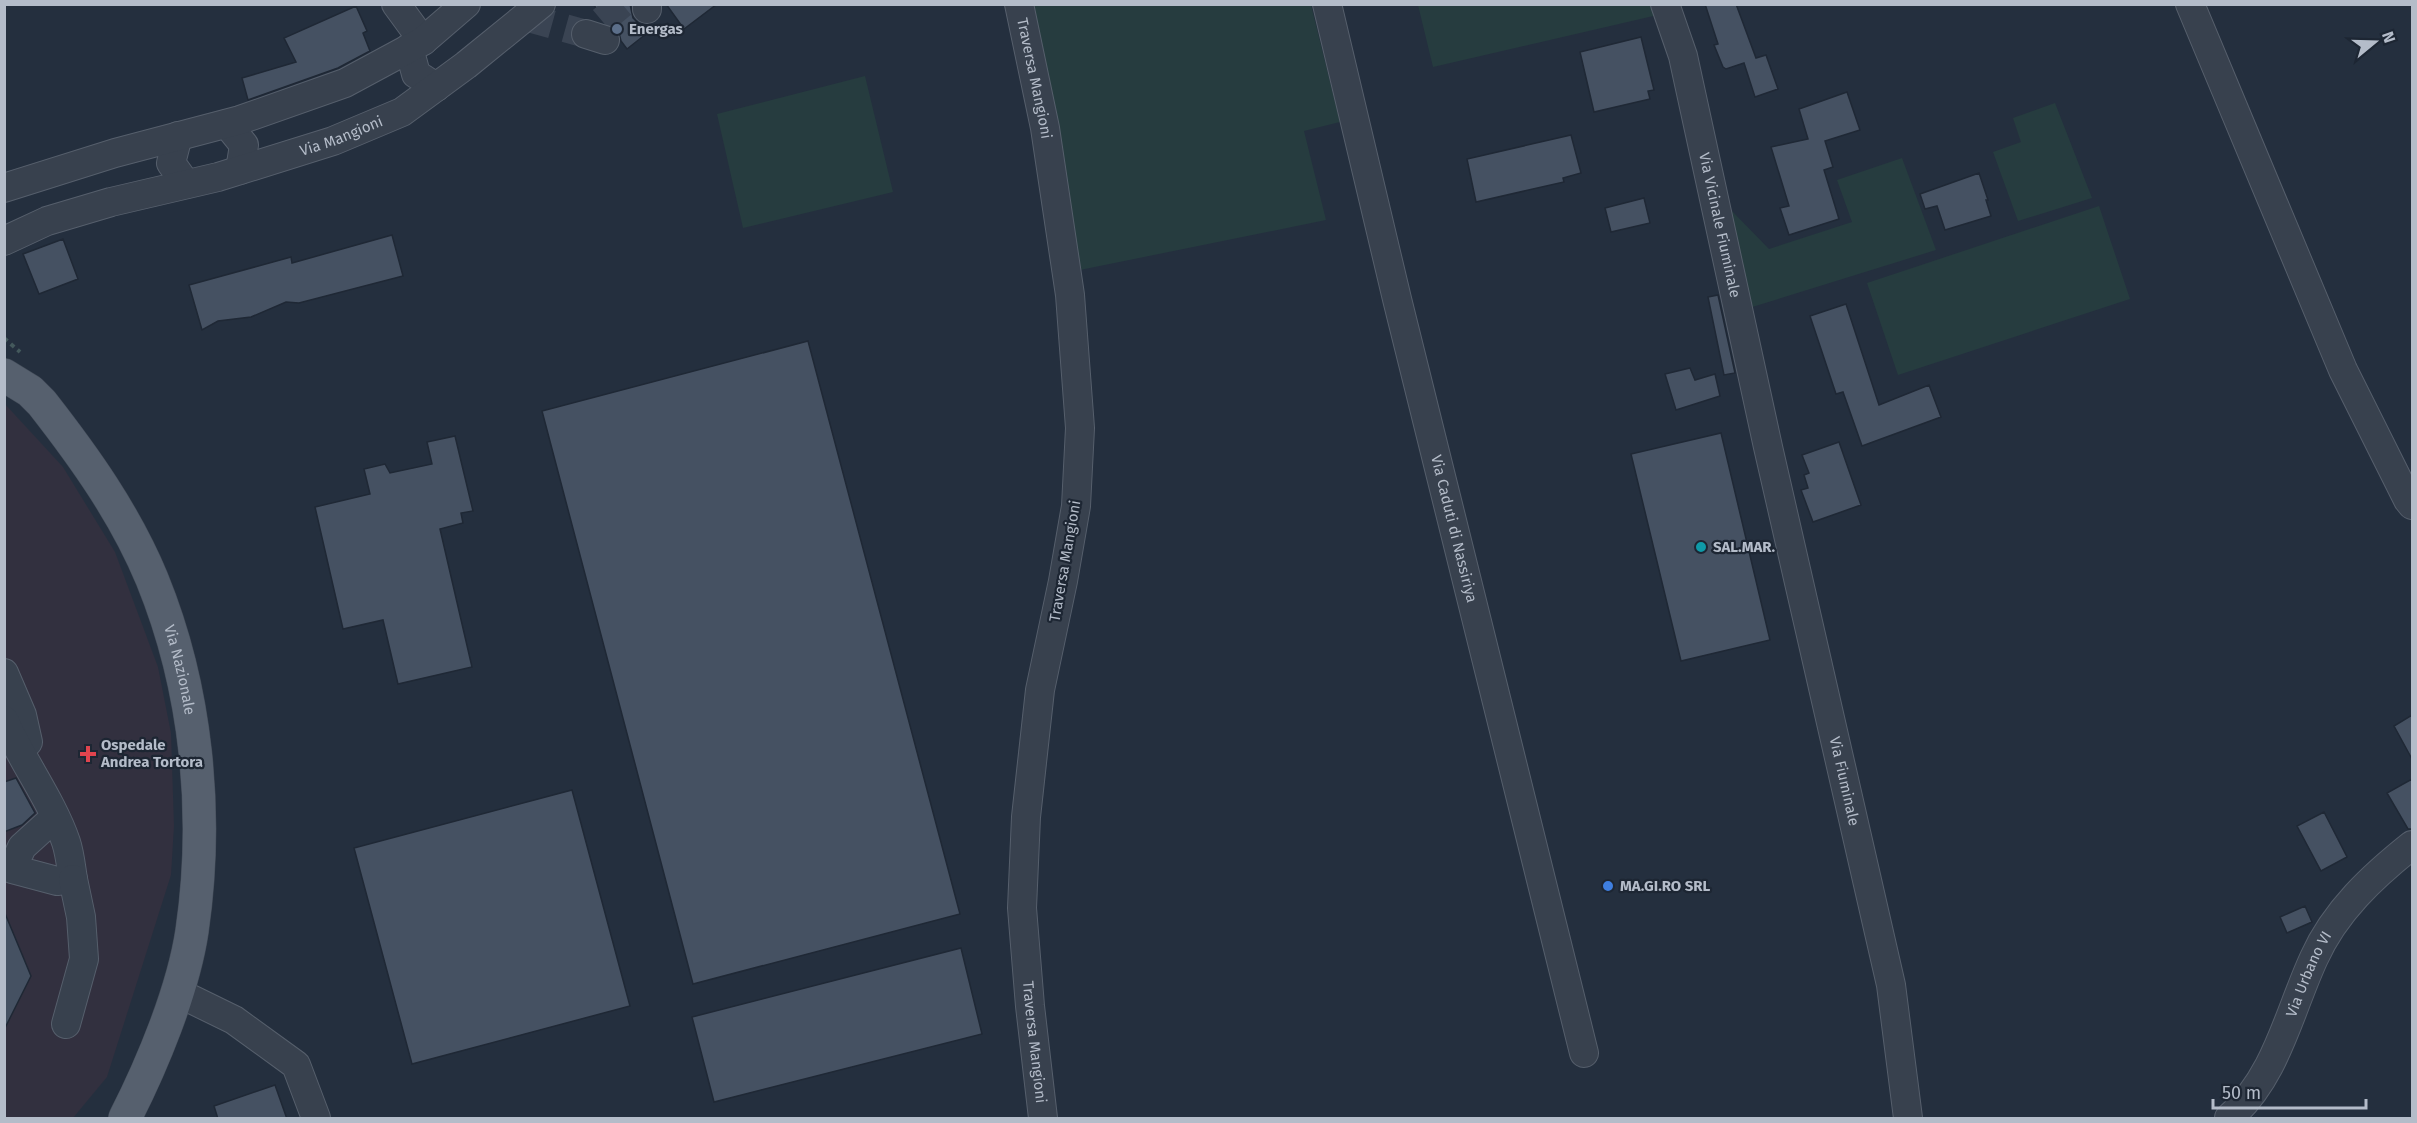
<svg xmlns="http://www.w3.org/2000/svg" width="2417" height="1123" font-family="'Fira Sans',sans-serif">
  <style>
    .medical { fill: #32303f }
    .green { fill: #263c3f }
    .building { fill: #455162; stroke: #1f2835; stroke-width: 1.5 }
    .lines { fill: none; stroke-linecap: round; stroke-linejoin: round }
    .minor-tunnel { stroke: #3a4453; stroke-width: 28; stroke-dasharray: 28 14; stroke-linecap: butt }
    .minor-casing { stroke: #565f6c; stroke-width: 30 }
    .major-casing { stroke: #414a57; stroke-width: 34 }
    .path { stroke: #44595c; stroke-width: 4; stroke-dasharray: 4.5 4.5; stroke-linecap: butt }
    .minor { stroke: #38414e; stroke-width: 28 }
    .major { stroke: #56606e; stroke-width: 33 }
    .service-dot { fill: #5c6f8a; stroke: #1d2633; stroke-width: 2 }
    .culture-dot { fill: #0f9aa8; stroke: #1d2633; stroke-width: 2 }
    .health-dot { fill: #e0444e; stroke: #1d2633; stroke-width: 2 }
    .shop-dot { fill: #3f7fe0; stroke: #1d2633; stroke-width: 2 }
    .labels { text-anchor: middle; dominant-baseline: central; stroke-width: 4.5; stroke-linejoin: round; paint-order: stroke }
    .poi-label { font-size: 15px; font-weight: bold; fill: #b4bcc9; stroke: #1d2633; text-anchor: start }
    .street-label { font-size: 15px; fill: #b4bcc9; stroke: #1d2633 }
  </style>
  <rect width="100%" height="100%" fill="#242f3e"/>
  <!-- medical -->
  <path class="medical" d="M4,403L63,467L115,552L158,667L171,733L174,826L171,875L107,1077L73,1118H5Z"/>
  <!-- green -->
  <path class="green" d="M1659,4L1662,14L1433,67L1418,5Z
    M1032,5H1311L1340,122L1304,131L1326,220L1080,270Z
    M865,76L893,192L743,228L717,114Z
    M2055,103L2092,198L2018,221L1993,152L2021,142L2013,118Z
    M1902,158L1936,250L1749,308L1731,210L1769,249L1852,222L1837,180Z
    M2099,206L2130,299L1898,375L1867,283Z"/>
  <!-- building -->
  <path class="building" d="M593,4H630L633,18L639,24L647,25L651,30L627,49L621,41L618,29L608,24Z
    M666,4H717L684,29Z
    M1705,4H1736L1756,58L1766,55L1778,89L1755,97L1744,63L1726,69L1723,67L1714,45L1718,44Z
    M356,6L367,31L363,33L370,51L338,68L248,100L242,78L296,62L284,38Z
    M1641,37L1654,90L1648,91L1650,99L1594,112L1580,52Z
    M1847,92L1860,130L1825,141L1833,167L1824,170L1839,219L1789,235L1780,208L1789,206L1771,147L1808,139L1799,109Z
    M1571,135L1581,173L1563,178L1564,182L1476,202L1467,159Z
    M1979,173L1988,200H1986L1991,216L1945,230L1937,206L1925,209L1920,194Z
    M1644,198L1650,223L1611,232L1605,208Z
    M392,235L403,276L299,303L286,302L251,317L218,321L202,330L189,285L291,257L292,263Z
    M63,239L78,279L39,294L23,254Z
    M1718,295L1735,373L1724,375L1708,297Z
    M1846,304L1879,405L1929,385L1941,417L1862,446L1843,392L1836,394L1810,316Z
    M808,341L960,914L693,984L542,411Z
    M1690,368L1695,380L1715,374L1720,396L1676,410L1665,374Z
    M1721,433L1770,640L1681,661L1631,454Z
    M455,436L473,511L461,513L463,523L440,529L472,667L398,684L383,620L343,629L315,507L370,494L364,469L385,464L390,473L432,464L427,442Z
    M1839,442L1861,505L1813,522L1801,490L1808,488L1804,475L1809,473L1802,455Z
    M2412,715V759L2394,726Z
    M16,778L35,813L22,825L4,832V782Z
    M2412,779V829H2408L2387,793Z
    M572,790L630,1006L412,1064L354,848Z
    M2324,812L2347,857L2321,871L2297,826Z
    M2305,906L2312,922L2287,933L2280,917Z
    M4,911L31,976L4,1030Z
    M961,948L982,1034L714,1102L692,1017Z
    M275,1085L287,1119H218L214,1106Z"/>
  <g class="lines">
    <!-- minor-tunnel -->
    <path class="minor-tunnel" d="M525,17L586,34L622,4"/>
    <defs>
      <g id="minor">
        <path d="M396,4L423,41"/>
        <path id="s1" d="M1019,4L1045,128L1070,295L1080,428L1076,506L1063,581L1040,690L1026,817L1022,908L1030,1006L1043,1118"/>
        <path id="s2" d="M1327,4L1397,299L1584,1053"/>
        <path id="s3" d="M1665,4L1683,56L1768,447L1891,985L1908,1118"/>
        <path d="M2190,4L2343,370L2408,500L2412,505"/>
        <path d="M647,9V4"/>
        <path d="M586,34L605,40"/>
        <path d="M409,48L416,74L436,87"/>
        <path d="M227,124L244,145L240,170"/>
        <path d="M178,136L171,163L186,184"/>
        <path d="M4,188L115,153L240,120L345,83L423,41L466,4"/>
        <path id="s4" d="M4,241L47,221L111,202L218,177L333,141L402,112L466,65L541,4"/>
        <path d="M4,673L22,715L28,742"/>
        <path d="M4,720C22,761 52,801 66,842C70,854 71,867 73,879L57,881L12,869L22,847L54,818"/>
        <path d="M178,990L189,998L234,1020L296,1065L316,1118"/>
        <path d="M66,1024L84,959L81,917L73,879"/>
        <path id="s5" d="M2229,1118C2276,1078 2289,1012 2314,958C2335,911 2373,876 2412,845"/>
      </g>
      <g id="major">
        <path id="s6" d="M4,375L30,391L42,403C85,458 125,514 152,579C197,689 209,814 192,931C183,991 152,1065 125,1118"/>
      </g>
    </defs>
    <!-- minor casing -->
    <use href="#minor" class="minor-casing"/>
    <!-- major casing -->
    <use href="#major" class="major-casing"/>
    <!-- path -->
    <path class="path" d="M4,338L20,352"/>
    <!-- minor -->
    <use href="#minor" class="minor"/>
    <!-- major -->
    <use href="#major" class="major"/>
  </g>
  <!-- markers -->
  <circle class="service-dot" cx="617" cy="29" r="6"/>
  <circle class="culture-dot" cx="1701" cy="547" r="6"/>
  <path class="health-dot" d="M85 745h6v6h6v6h-6v6h-6v-6h-6v-6h6z"/>
  <circle class="shop-dot" cx="1608" cy="886" r="6"/>
  <g class="labels">
    <!-- poi labels -->
    <g class="poi-label">
      <text x="629" y="29">Energas</text>
      <text x="1713" y="547">SAL.MAR.</text>
      <text x="101" y="745">Ospedale<tspan x="101" dy="17">Andrea Tortora</tspan></text>
      <text x="1620" y="886">MA.GI.RO SRL</text>
    </g>
    <!-- street labels -->
    <g class="street-label">
      <text stroke="none"><textPath href="#s1" startOffset="76">Traversa Mangioni</textPath></text>
      <text stroke="none"><textPath href="#s4" startOffset="354">Via Mangioni</textPath></text>
      <text stroke="none"><textPath href="#s3" startOffset="228">Via Vicinale Fiuminale</textPath></text>
      <text stroke="none"><textPath href="#s2" startOffset="540">Via Caduti di Nassiriya</textPath></text>
      <text transform="translate(1065 561) rotate(-80)">Traversa Mangioni</text>
      <text stroke="none"><textPath href="#s6" startOffset="351">Via Nazionale</textPath></text>
      <text stroke="none"><textPath href="#s3" startOffset="798">Via Fiuminale</textPath></text>
      <text stroke="none"><textPath href="#s5" startOffset="166">Via Urbano VI</textPath></text>
      <text stroke="none"><textPath href="#s1" startOffset="1048">Traversa Mangioni</textPath></text>
    </g>
  </g>
  <!-- border -->
  <rect width="2417" height="1123" fill="none" stroke="#b4bcc9" stroke-width="12"/>
  <!-- north arrow -->
  <g transform="translate(2375 42) rotate(71)" stroke="#1d2633" stroke-width="4.5" paint-order="stroke">
  <path d="M0-4.5L10 22L0 15L-10 22Z" fill="#b4bcc9"/>
  <text y="-9" font-size="16" font-weight="bold" text-anchor="middle" fill="#b4bcc9">N</text>
  </g>
  <!-- scale -->
  <path d="M2213 1099v9h153v-9" fill="none" stroke="#b4bcc9" stroke-width="3"/>
  <text x="2222" y="1099" font-size="18" fill="#b4bcc9" stroke="#1d2633" stroke-width="4.5" paint-order="stroke">50 m</text>
</svg>
